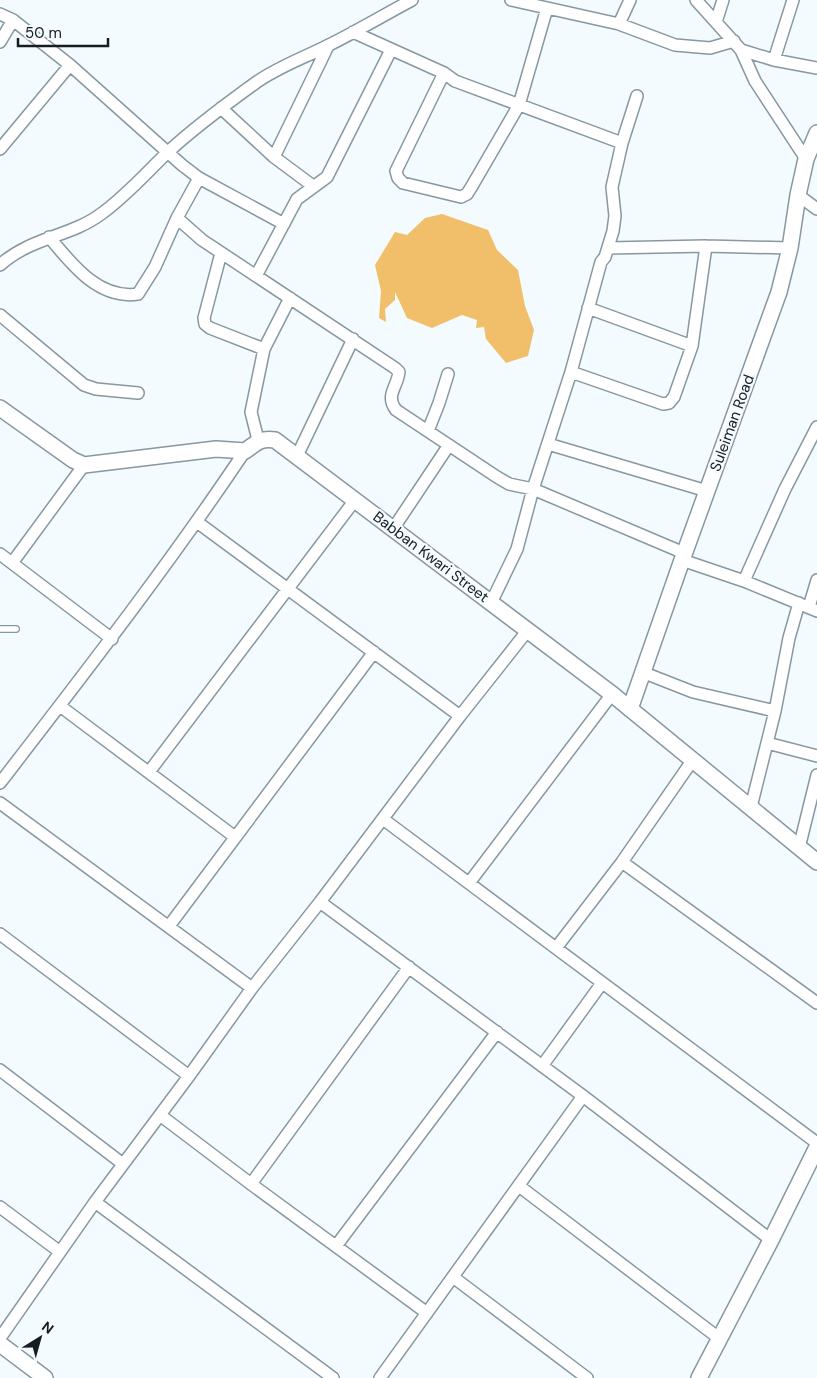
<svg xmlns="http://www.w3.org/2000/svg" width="817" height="1378" font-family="'DM Sans',sans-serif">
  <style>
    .water { fill: #f1bf6a }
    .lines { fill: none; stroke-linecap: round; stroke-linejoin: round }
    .lane-casing { stroke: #8798a1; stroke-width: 8 }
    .street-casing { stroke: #8798a1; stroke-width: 14 }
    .secondary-casing { stroke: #8798a1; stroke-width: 18 }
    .lane { stroke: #fff; stroke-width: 5.5 }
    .street { stroke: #fff; stroke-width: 11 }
    .secondary { stroke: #fff; stroke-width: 15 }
    .labels { text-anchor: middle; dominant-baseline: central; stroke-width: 4.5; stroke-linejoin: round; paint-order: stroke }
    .street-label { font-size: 15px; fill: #161c20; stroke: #f3fbfe }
  </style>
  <rect width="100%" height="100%" fill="#f3fbfe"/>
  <!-- water -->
  <path class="water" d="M442,214L488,230L497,250L518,270L525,306L534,330L528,356L506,363L486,339L484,327L476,328L477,320L462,315L432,328L407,318L395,292V300L385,309L386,322L379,318L381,291L375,265L395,232L407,235L425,218Z"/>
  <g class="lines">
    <defs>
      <path id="lane" d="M0,629H16"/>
      <path id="street" d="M511,0L619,24L675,45L710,48L734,41
        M696,0L741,50L755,81L806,159
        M0,14L13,20L70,65L182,165L199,178L284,224
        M716,22L723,0
        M619,24L630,0
        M353,32L444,73L455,81L622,143
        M0,42L13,20
        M741,50L774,60L817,68
        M774,60L793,0
        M444,73L396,171L398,178L403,183L461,197L467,194L472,186L519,105L547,8
        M221,108L274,157L313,186
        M0,149L70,65
        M274,157L328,46
        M798,195L817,209
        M177,218L202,240L395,368L399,372C397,388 385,395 396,410L497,477L509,484L533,489L684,553
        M49,237C71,263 98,300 138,294L155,267L177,218L199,178
        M608,248L706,246L790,248
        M221,253L204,318L205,324L210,328L264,349
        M0,265C31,237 70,237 101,214C126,196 146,173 168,152C195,127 225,105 254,84C277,67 304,58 329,45C357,31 384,15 412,0
        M256,276L297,199L327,177L391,50
        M588,308L692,346
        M0,315L84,385L96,389L138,393
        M571,372L663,404L669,403L674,397L692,346L706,246
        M428,431L439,403L448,374
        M258,440L251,412L264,349L290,298
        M548,444L707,491
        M297,456L353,339
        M197,522L460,716
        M393,529L449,445
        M0,554L112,639
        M682,560L744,581L817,611
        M12,563L84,465
        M744,581L785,489L817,427
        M491,603L517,549L533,489L571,372L601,262L605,257L613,231L615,216L612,187L622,143L637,96
        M809,607L817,580
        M642,672L693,692L775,711
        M60,706L235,837
        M767,743L817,756
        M149,772L355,500
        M0,783C84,674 168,566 245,451
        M0,803L252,988
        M751,807L775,711L789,638L799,603
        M383,819L817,1143
        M799,848L817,775
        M622,862L817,1003
        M469,883L612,694
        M320,902L583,1096L771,1240
        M169,926L374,652
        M0,934L189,1076
        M556,948L622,862L692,761
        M542,1066L602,983
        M0,1070L123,1164
        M160,1115L251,1184L427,1313
        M251,1184L409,967
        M519,1186L720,1339
        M95,1202L333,1378
        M0,1207L60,1252
        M336,1246L497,1032
        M453,1277L587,1378
        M0,1338L95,1202L189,1076L252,988L320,902L460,716L528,630
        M380,1378L583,1096"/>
      <path id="secondary" d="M0,408L73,460L84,465L216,449L245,451C257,443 259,438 275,440L612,694L817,862
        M630,709L682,560L779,292L790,248L798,195L806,159L817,133
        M0,1344L45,1378
        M699,1378L771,1240L817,1147"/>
    </defs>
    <!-- lane casing -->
    <use href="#lane" class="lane-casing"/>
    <!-- street casing -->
    <use href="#street" class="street-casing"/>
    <!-- secondary casing -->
    <use href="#secondary" class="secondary-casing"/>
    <!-- lane -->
    <use href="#lane" class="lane"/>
    <!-- street -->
    <use href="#street" class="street"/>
    <!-- secondary -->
    <use href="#secondary" class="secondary"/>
  </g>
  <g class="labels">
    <!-- street labels -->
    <g class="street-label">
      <text transform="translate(732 423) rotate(-70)">Suleiman Road</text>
      <text transform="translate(431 557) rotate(37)">Babban Kwari Street</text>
    </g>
  </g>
  <!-- north arrow -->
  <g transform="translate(40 1338) rotate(37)" stroke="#f3fbfe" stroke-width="4" paint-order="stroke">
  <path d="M0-4L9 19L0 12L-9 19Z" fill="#161c20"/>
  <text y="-8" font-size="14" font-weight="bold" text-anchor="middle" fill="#161c20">N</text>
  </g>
  <!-- scale -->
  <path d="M18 38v8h90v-8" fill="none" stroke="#161c20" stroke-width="2.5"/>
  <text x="25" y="38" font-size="15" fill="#161c20" stroke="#f3fbfe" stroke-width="4" paint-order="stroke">50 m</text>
</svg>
